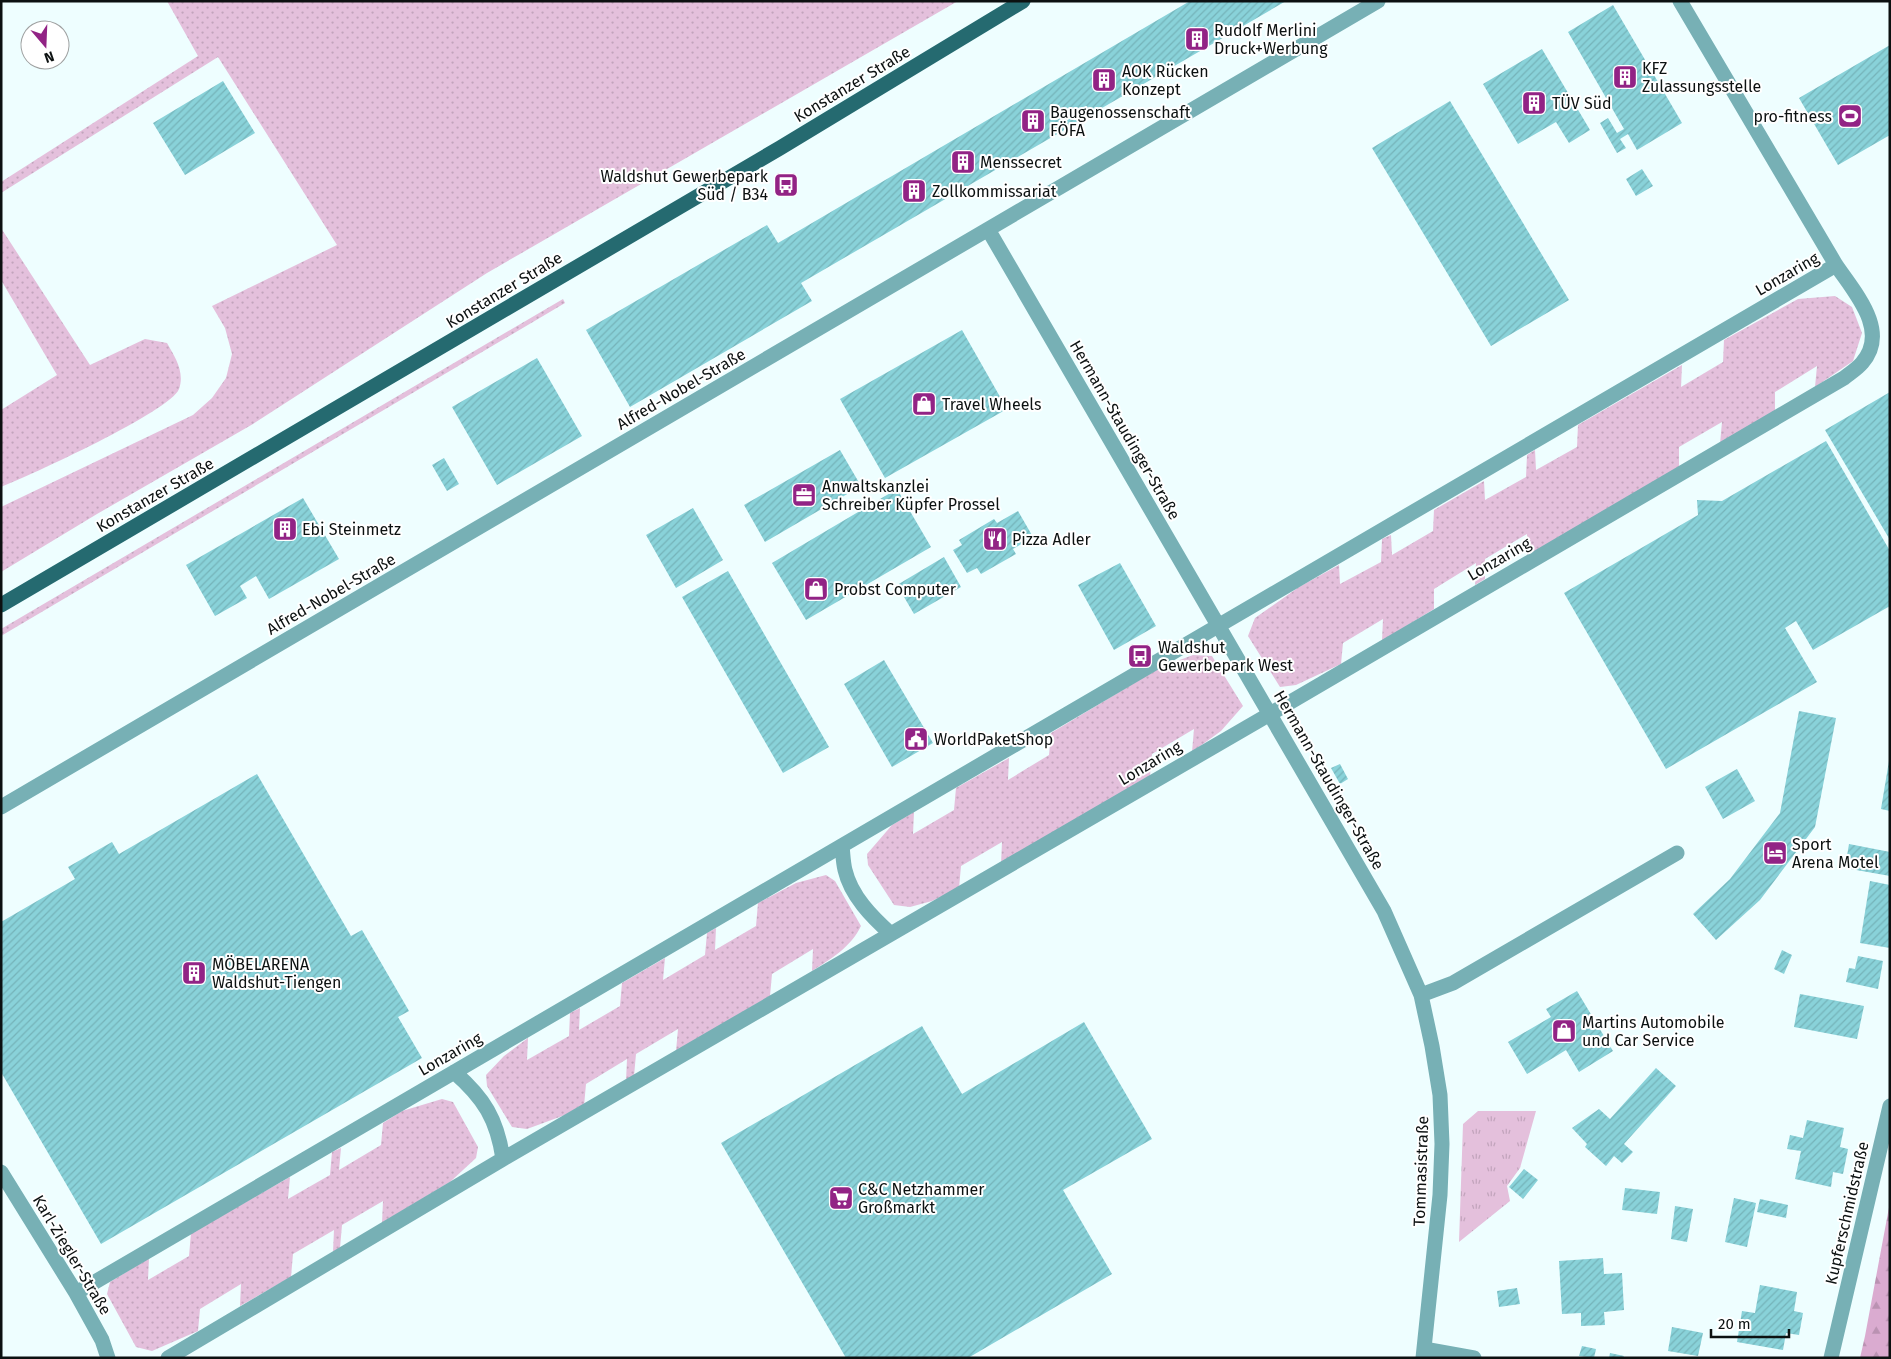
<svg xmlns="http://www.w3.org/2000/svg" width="1891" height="1359" font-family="'Fira Sans',sans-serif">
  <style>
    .grass { fill: url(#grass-dots) }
    .forest { fill: url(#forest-firs) }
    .park { fill: url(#park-tufts) }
    .building { fill: url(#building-hatch) }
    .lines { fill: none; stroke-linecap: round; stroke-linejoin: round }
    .minor { stroke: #77b0b5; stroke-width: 15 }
    .primary { stroke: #256a70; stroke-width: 15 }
    .labels { text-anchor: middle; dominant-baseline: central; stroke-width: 4; stroke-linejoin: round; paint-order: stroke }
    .poi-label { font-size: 16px; fill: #0c1111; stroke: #fff; text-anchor: start }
    .street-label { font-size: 16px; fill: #0c1111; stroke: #fff }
  </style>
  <defs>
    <pattern id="grass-dots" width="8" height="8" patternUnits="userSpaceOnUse" patternTransform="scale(1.25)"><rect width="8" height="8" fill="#e4c0dc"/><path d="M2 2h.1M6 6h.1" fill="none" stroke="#c2a4bc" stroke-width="1.8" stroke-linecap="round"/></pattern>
    <pattern id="forest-firs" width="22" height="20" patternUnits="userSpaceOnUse" patternTransform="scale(1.25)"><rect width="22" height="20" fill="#daabd0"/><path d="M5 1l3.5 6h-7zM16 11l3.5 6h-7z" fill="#ba92b2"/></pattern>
    <pattern id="park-tufts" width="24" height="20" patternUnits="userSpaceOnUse" patternTransform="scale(1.25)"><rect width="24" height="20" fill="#e4c0dc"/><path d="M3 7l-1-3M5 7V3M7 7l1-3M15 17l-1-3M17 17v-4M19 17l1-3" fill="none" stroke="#c2a4bc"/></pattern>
    <pattern id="building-hatch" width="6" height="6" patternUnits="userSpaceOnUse" patternTransform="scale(1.25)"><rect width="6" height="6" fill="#89d2d9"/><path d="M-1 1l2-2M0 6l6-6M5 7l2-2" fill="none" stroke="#75b3b9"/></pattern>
  </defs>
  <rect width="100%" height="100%" fill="#eefeff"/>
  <!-- grass -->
  <path class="grass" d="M167,1H958L487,273L253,424L97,514L1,572V507L193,415L212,398L226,378L232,354L225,328L212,306L337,245L218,57L1,193V182L198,56Z
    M1,228L90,365L145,339L167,343C175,357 185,372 179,389C171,411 29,476 1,487V410L57,375L1,280Z
    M1835,296L1852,307L1862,333L1853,361L1815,387L1817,366L1775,392V412L1720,444L1722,422L1679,447V467L1527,556V534L1485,559V579L1475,585L1476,563L1434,589V609L1382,641L1383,619L1343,643L1341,664L1296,685L1280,687L1248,636L1255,618L1299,587L1339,565L1340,584L1381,562L1382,539L1391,535L1392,555L1433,531L1434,510L1484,481L1485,500L1526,477L1527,455L1535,450L1536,470L1577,447L1578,425L1682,365L1681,387L1723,362L1724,340L1798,299Z
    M563,299L565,303L1,636V629Z
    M1193,655L1212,656L1243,706L1221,731L1192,752L1194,729L1152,754L1150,776L1001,864L1002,842L961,866L959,888L932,901L910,907L894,905L868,865L867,854L892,825L914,812L913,834L954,810L956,788L1009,758L1008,780L1049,755L1051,733L1161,667Z
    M826,875L835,881L861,926C851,947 831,959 812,971L813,949L772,974L770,996L676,1051L678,1029L636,1054L634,1076L626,1081L627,1059L586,1084L584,1106L565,1115L527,1129L512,1127L487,1086L486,1075L504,1056L528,1038L527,1060L569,1036L570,1013L580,1008L579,1030L620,1006L622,983L665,958L663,980L705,955L707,933L716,928L715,950L756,926L758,903L796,883Z
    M442,1099L453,1102L478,1147L476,1158L450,1182L382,1223L383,1201L342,1225L340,1248L333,1252L334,1230L293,1254L291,1277L240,1306L241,1284L200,1309L198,1331L152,1351L136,1347L107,1294L110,1282L149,1258L148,1280L189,1256L191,1233L290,1177L288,1199L330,1175L332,1152L341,1148L339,1170L381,1145L383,1123L402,1111Z"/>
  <!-- forest -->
  <path class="forest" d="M1890,1202V1358H1860L1865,1336Z"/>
  <!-- park -->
  <path class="park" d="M1478,1111H1536L1520,1168L1507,1186L1510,1201L1459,1242L1463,1124Z"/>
  <!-- building -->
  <path class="building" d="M1190,1H1286L801,283L812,301L630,407L586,330L767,225L778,243Z
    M1613,5L1682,123L1637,150L1628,134L1620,139L1626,148L1617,153L1600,123L1608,118L1617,133L1624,129L1568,32Z
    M1890,45V135L1838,165L1799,98Z
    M1542,49L1590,130L1569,143L1556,122L1518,144L1483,84Z
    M223,81L255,133L185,175L153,123Z
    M1450,101L1569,300L1491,346L1372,148Z
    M1642,169L1653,186L1636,196L1626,179Z
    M962,330L1007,409L885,478L840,399Z
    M537,358L582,436L497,485L452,407Z
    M1890,392V540L1825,430Z
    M1826,441L1890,551V606L1813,650L1796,621L1785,628L1817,682L1666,769L1564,593L1698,515L1697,500L1722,501Z
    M840,450L861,486L765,542L744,505Z
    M444,458L459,484L447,491L432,465Z
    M897,489L931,547L806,620L772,563Z
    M303,498L339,559L269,599L256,576L240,586L247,598L215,616L186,565Z
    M693,508L723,560L676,588L646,535Z
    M1018,511L1033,537L1013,549L1016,554L981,574L977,568L967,573L953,550L962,545L959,540L994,519L997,523Z
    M944,557L961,587L914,614L897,585Z
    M1120,563L1156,626L1114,650L1078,585Z
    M728,571L829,747L783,773L682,597Z
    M884,660L933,743L892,767L844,684Z
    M1799,711L1836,718L1815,827L1760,900L1716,940L1693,914L1730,879L1780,813Z
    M1889,761H1890V811L1881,809Z
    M1340,764L1348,779L1340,784L1331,768Z
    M1737,769L1755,801L1723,819L1705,787Z
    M257,774L351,936L362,930L409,1011L398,1017L422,1058L101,1244L1,1072V922L75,879L68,867L112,842L119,854Z
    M1849,844L1890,852V876L1845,868Z
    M1870,881L1890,885V948L1860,943Z
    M1782,950L1792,955L1784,974L1774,969Z
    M1858,956L1883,961L1878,989L1846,982L1849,968L1855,969Z
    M1577,991L1613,1051L1579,1072L1566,1050L1527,1074L1508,1042L1551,1017L1546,1009Z
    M1800,994L1864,1006L1857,1039L1794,1027Z
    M1084,1022L1152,1139L1063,1190L1112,1274L968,1358H846L721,1143L922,1026L962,1094Z
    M1656,1068L1676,1086L1624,1144L1633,1152L1622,1163L1614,1156L1606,1166L1585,1147L1587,1144L1572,1128L1599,1109L1610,1119Z
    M1807,1120L1844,1128L1840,1147L1848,1149L1843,1174L1833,1172L1831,1187L1795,1179L1801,1151L1787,1149L1790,1135L1803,1138Z
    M1524,1169L1538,1180L1523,1199L1509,1187Z
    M1625,1188L1660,1192L1657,1214L1622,1210Z
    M1734,1198L1756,1203L1747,1247L1725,1242Z
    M1760,1199L1788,1205L1786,1218L1757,1212Z
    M1675,1206L1693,1209L1687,1242L1671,1239Z
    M1603,1258L1604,1274L1622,1273L1624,1310L1604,1312L1605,1325L1581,1326V1313L1562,1314L1559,1261Z
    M1760,1285L1797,1292L1794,1311L1803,1313L1799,1335L1786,1333L1783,1350L1737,1342L1742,1311L1755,1313Z
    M1517,1288L1520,1304L1499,1307L1497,1291Z
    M1672,1327L1703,1333L1698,1356L1668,1351Z
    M1582,1346L1596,1349L1594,1358L1579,1356Z
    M1610,1353L1624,1356L1623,1358H1609Z"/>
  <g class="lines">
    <!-- minor -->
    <path class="minor" d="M989,231L1384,911L1421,995L1453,983L1677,853
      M1,807L1378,1
      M842,846C843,854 843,862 845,870C851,896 872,917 891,934
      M1421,995L1432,1046L1440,1095L1442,1144L1440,1195L1423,1358
      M454,1072C484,1098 497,1119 503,1159
      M1,1172L76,1293L102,1340L108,1358
      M76,1293L1836,265
      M1424,1349L1474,1358
      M168,1358L503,1159L1270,714L1844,378C1850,373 1857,369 1862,363C1890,331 1855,293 1836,265L1680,1
      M1831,1358L1890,1106"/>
    <!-- primary -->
    <path class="primary" d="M1,605L780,148L1023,1"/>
  </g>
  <!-- icons -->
  <defs>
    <symbol id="building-square" viewBox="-11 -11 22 22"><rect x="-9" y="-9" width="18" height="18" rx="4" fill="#922385" stroke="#fff"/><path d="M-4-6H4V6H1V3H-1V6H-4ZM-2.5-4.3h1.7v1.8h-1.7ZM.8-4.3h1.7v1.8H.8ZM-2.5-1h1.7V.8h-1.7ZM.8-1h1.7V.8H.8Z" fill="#fff"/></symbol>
    <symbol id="stadium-square" viewBox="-11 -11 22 22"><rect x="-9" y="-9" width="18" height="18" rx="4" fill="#922385" stroke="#fff"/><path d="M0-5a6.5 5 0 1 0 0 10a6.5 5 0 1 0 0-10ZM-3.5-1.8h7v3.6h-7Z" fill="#fff"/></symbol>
    <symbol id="bus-square" viewBox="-11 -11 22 22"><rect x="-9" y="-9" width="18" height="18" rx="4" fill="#922385" stroke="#fff"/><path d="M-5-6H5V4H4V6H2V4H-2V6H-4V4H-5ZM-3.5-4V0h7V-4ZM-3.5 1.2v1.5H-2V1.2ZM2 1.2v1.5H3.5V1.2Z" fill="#fff"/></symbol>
    <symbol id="shop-square" viewBox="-11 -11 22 22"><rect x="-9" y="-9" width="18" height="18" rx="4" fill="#922385" stroke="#fff"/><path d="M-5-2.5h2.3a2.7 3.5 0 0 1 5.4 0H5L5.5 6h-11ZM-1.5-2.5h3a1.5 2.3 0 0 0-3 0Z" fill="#fff"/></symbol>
    <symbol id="office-square" viewBox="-11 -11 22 22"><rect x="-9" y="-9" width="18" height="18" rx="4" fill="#922385" stroke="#fff"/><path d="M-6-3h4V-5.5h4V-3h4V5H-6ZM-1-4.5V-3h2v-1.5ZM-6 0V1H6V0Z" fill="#fff"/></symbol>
    <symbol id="restaurant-square" viewBox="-11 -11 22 22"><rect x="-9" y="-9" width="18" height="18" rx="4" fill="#922385" stroke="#fff"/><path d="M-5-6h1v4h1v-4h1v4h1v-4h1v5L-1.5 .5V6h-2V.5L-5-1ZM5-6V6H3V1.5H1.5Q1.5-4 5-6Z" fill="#fff"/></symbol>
    <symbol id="civic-square" viewBox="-11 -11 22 22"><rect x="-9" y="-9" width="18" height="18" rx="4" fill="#922385" stroke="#fff"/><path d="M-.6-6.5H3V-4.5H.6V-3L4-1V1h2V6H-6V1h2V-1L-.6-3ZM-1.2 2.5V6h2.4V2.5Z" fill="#fff"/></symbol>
    <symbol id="hotel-square" viewBox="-11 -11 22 22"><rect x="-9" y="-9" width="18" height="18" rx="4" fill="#922385" stroke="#fff"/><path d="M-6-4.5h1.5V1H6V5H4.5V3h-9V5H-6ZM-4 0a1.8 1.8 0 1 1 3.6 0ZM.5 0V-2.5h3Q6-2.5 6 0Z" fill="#fff"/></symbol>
    <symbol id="supermarket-square" viewBox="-11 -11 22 22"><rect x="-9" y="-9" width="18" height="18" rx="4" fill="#922385" stroke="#fff"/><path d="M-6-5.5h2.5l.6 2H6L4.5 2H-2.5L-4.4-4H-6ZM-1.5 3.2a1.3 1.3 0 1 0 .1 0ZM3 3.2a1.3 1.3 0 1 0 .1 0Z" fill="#fff"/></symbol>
  </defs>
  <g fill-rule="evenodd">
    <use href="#building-square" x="1183" y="25" width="28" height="28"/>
    <use href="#building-square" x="1611" y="63" width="28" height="28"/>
    <use href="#building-square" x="1090" y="66" width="28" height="28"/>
    <use href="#building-square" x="1520" y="89" width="28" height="28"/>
    <use href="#stadium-square" x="1836" y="102" width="28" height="28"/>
    <use href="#building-square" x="1019" y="107" width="28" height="28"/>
    <use href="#building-square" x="949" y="148" width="28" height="28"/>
    <use href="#bus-square" x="772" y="171" width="28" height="28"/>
    <use href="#building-square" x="900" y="177" width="28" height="28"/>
    <use href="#shop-square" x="910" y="390" width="28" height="28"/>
    <use href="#office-square" x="790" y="481" width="28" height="28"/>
    <use href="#building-square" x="271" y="515" width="28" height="28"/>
    <use href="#restaurant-square" x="981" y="525" width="28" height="28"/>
    <use href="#shop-square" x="802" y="575" width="28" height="28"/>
    <use href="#bus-square" x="1126" y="642" width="28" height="28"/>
    <use href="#civic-square" x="902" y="725" width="28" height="28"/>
    <use href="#hotel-square" x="1761" y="839" width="28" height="28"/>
    <use href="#building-square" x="180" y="959" width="28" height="28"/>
    <use href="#shop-square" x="1550" y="1017" width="28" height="28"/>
    <use href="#supermarket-square" x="827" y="1184" width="28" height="28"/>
  </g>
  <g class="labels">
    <!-- poi labels -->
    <g class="poi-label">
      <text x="1214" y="30">Rudolf Merlini<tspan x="1214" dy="18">Druck+Werbung</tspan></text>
      <text x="1642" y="68">KFZ<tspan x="1642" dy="18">Zulassungsstelle</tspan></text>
      <text x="1122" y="71">AOK Rücken<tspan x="1122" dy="18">Konzept</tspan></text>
      <text x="1552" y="103">TÜV Süd</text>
      <text x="1050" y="112">Baugenossenschaft<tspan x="1050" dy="18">FÖFA</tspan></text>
      <text x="1832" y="116" text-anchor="end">pro-fitness</text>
      <text x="980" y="162">Menssecret</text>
      <text x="768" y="176" text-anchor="end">Waldshut Gewerbepark<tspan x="768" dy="18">Süd / B34</tspan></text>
      <text x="932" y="191">Zollkommissariat</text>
      <text x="942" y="404">Travel Wheels</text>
      <text x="822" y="486">Anwaltskanzlei<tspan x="822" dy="18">Schreiber Küpfer Prossel</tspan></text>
      <text x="302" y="529">Ebi Steinmetz</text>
      <text x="1012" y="539">Pizza Adler</text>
      <text x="834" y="589">Probst Computer</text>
      <text x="1158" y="647">Waldshut<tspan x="1158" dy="18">Gewerbepark West</tspan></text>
      <text x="934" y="739">WorldPaketShop</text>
      <text x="1792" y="844">Sport<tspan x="1792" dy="18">Arena Motel</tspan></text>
      <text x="212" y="964">MÖBELARENA<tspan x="212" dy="18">Waldshut-Tiengen</tspan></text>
      <text x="1582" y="1022">Martins Automobile<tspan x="1582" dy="18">und Car Service</tspan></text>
      <text x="858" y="1189">C&amp;C Netzhammer<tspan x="858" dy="18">Großmarkt</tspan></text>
    </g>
    <!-- street labels -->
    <g class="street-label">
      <text transform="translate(852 84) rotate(-31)">Konstanzer Straße</text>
      <text transform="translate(1787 274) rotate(-30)">Lonzaring</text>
      <text transform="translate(504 290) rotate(-31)">Konstanzer Straße</text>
      <text transform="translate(681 389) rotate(-30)">Alfred-Nobel-Straße</text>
      <text transform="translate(1125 430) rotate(60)">Hermann-Staudinger-Straße</text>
      <text transform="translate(155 495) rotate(-30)">Konstanzer Straße</text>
      <text transform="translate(1499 559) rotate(-30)">Lonzaring</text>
      <text transform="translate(331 594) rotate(-30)">Alfred-Nobel-Straße</text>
      <text transform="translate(1150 763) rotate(-31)">Lonzaring</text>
      <text transform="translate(1329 780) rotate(60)">Hermann-Staudinger-Straße</text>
      <text transform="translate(450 1054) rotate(-30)">Lonzaring</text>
      <text transform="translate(1421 1171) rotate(-88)">Tommasistraße</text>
      <text transform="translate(1847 1213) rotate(-77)">Kupferschmidstraße</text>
      <text transform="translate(72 1255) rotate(59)">Karl-Ziegler-Straße</text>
    </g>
  </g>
  <!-- border -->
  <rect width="1891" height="1359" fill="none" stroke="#0c1111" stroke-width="5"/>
  <!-- north arrow -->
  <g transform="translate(45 45) rotate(161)"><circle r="24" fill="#ffffff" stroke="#9ea0a0"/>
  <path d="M0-4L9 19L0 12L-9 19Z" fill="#922385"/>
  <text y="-8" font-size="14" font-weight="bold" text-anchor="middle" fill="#0c1111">N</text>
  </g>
  <!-- scale -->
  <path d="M1711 1329v8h78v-8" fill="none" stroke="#0c1111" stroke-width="2.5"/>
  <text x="1718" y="1329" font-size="15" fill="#0c1111" stroke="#ffffff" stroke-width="4" paint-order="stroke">20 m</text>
</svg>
